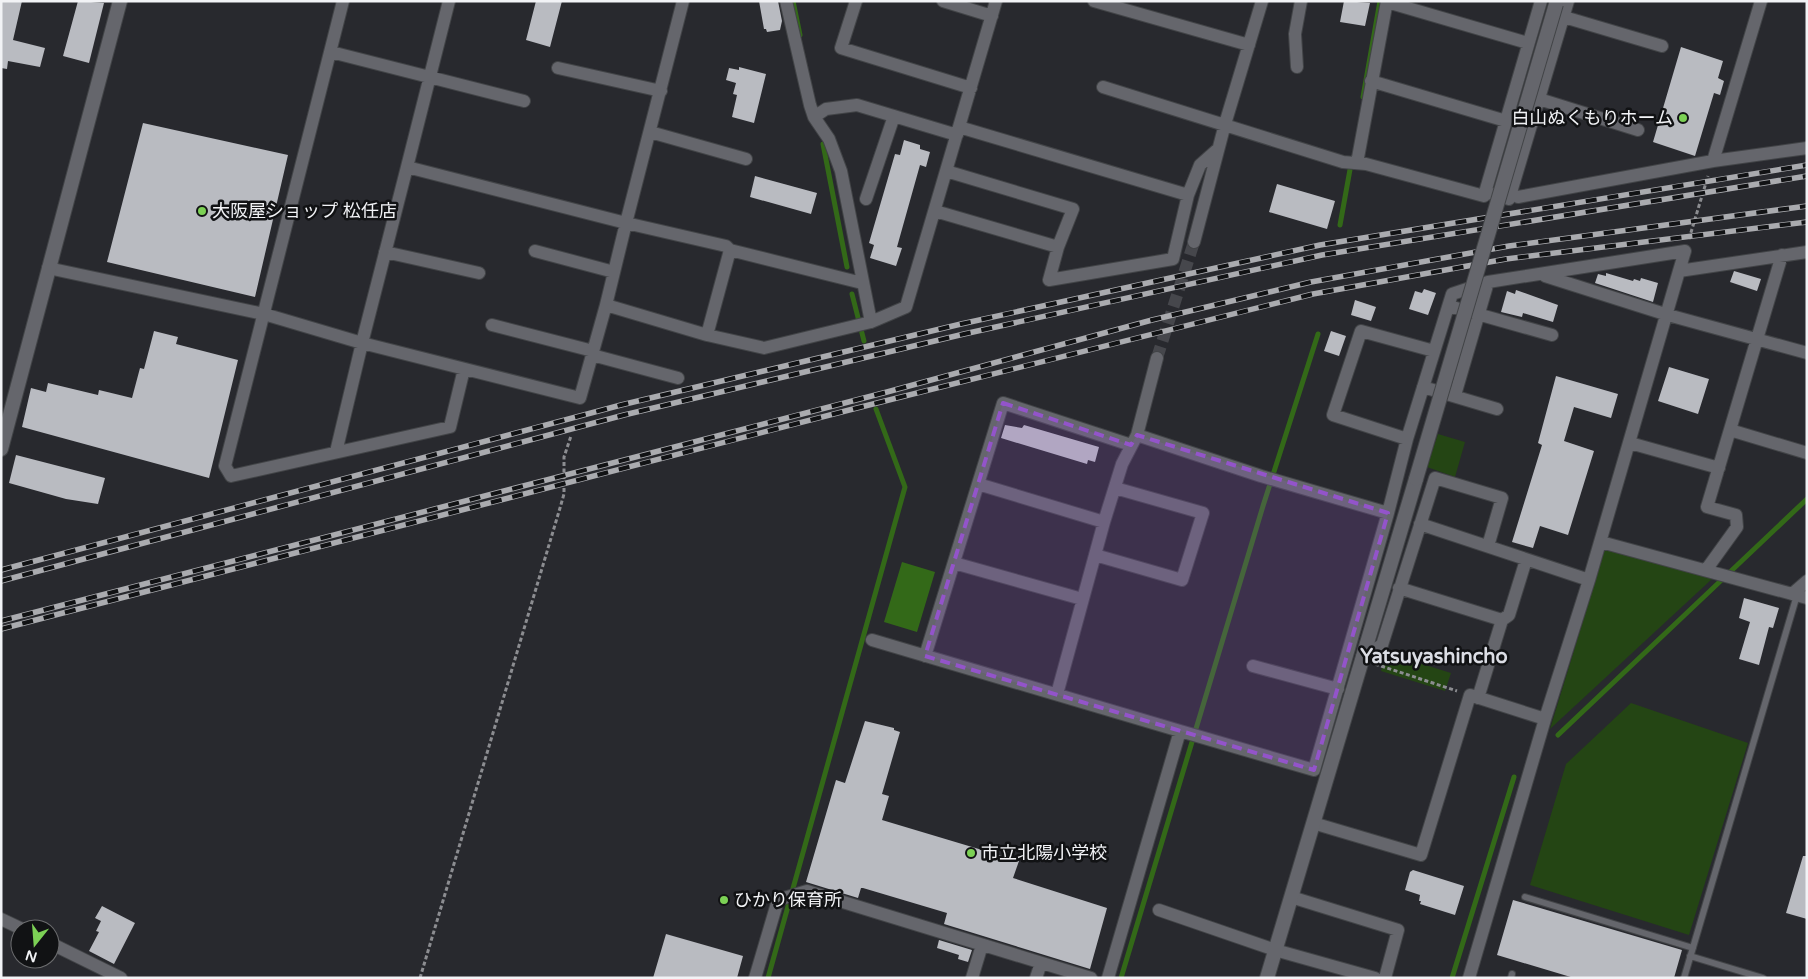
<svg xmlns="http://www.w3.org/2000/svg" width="1808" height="979" font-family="'Varela Round','Noto Sans JP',sans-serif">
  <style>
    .green { fill: #244514 }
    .water { fill: #336918 }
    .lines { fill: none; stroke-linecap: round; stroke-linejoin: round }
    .stream { stroke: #336918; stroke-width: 5 }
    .building { fill: #b9bbc1 }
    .minor-tunnel { stroke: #46474c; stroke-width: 12; stroke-dasharray: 12 6; stroke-linecap: butt }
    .service-casing { stroke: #424447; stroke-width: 8 }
    .minor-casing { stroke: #424447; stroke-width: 14 }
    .tertiary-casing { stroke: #424447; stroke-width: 16 }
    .path { stroke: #8c8d91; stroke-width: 3; stroke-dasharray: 4 2.5; stroke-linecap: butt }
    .service { stroke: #65666c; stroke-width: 6 }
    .minor { stroke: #65666c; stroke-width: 12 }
    .tertiary { stroke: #65666c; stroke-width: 14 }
    .rail-casing { stroke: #aaabaf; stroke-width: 5.5 }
    .rail { stroke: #111214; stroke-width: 4; stroke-dasharray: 11; stroke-linecap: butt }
    .tertiary-bridge-casing { stroke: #424447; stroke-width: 16; stroke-linecap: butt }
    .tertiary-bridge { stroke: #65666c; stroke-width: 14 }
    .marked { fill: #9354ca; fill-opacity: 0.2; stroke: #9354ca; stroke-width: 4; stroke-dasharray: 10 6; stroke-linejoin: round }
    .poi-dot { fill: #7cd155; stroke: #111214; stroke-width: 2 }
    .labels { text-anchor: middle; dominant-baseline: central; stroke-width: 5; stroke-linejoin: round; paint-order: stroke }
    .poi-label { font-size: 18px; fill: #f2f3f6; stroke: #111214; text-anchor: start }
    .quarter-label { font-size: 20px; font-weight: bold; fill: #dbdde4; stroke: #111214 }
  </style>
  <rect width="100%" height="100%" fill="#28292e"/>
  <!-- green -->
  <path class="green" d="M1438,434L1465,442L1455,477L1427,467Z
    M1605,549H1613L1712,579L1550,729Z
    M1387,653L1451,673L1445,691L1381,671Z
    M1631,703L1748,743L1689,935L1530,885L1566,764Z"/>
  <!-- water -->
  <path class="water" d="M902,562L935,572L917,632L884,622Z"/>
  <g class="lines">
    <!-- stream -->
    <path class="stream" d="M793,1L800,35
      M1363,97L1380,1
      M823,144L847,267
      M1340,225L1351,164
      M852,294L864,341
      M1558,735L1807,499
      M768,978L905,487L876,409
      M1121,978L1263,506L1318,334
      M1452,978L1514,777"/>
  </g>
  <!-- building -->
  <path class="building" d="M1,1H22L13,40L45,48L40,67L8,61L7,69L1,68Z
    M78,1L104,3L89,63L63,56Z
    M536,1H562L550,47L526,40Z
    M759,1H778L782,21L780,30L767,32L766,29H764Z
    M1344,1L1370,3L1365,26L1340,22Z
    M1681,47L1723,61L1718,78L1724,81L1720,95L1714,93L1695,156L1653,142Z
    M739,67L766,74L754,123L732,117L737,95L733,94L736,83L726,80L729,68L739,70Z
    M143,123L288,155L255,297L107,262Z
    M904,140L920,145V149L930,152L926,167L920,165L897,247L902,248L896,266L870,258L874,245L869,243L895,154L900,155Z
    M755,176L817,193L811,214L750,197Z
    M1277,184L1335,201L1327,229L1269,212Z
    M1734,271L1761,279L1757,291L1730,282Z
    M1606,273L1633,281L1634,279L1640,281L1641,278L1658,283L1653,302L1595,283L1598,274L1606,276Z
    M1424,289L1436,293L1428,315L1409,309L1415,291L1422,293Z
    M1516,290L1558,305L1553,322L1523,313L1522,317L1501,312L1507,291L1515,294Z
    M1355,300L1376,307L1371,321L1351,315Z
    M154,331L178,337L176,344L238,360L209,478L22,427L31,388L46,392L48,383L98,395L99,390L132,398L140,368L144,369Z
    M1331,331L1346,336L1339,356L1324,351Z
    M1669,367L1709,379L1698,414L1658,401Z
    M1556,376L1618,394L1611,418L1574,407L1564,441L1594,451L1568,535L1540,526L1533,548L1512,542L1542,445L1538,443Z
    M1005,425L1022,428L1024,425L1099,447L1095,462L1088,460L1087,464L1001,438Z
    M16,455L105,478L98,504L66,499L9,483Z
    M1744,598L1779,608L1773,628L1769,627L1759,665L1739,659L1750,622L1739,618Z
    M865,721L894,728V730L900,732L882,794L889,796L882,820L1019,861L1013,878L1107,908L1090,969L944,924L947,913L863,888H861L858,898L806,882L836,780L845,783Z
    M1803,856H1807V919L1786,913Z
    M1413,870L1464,886L1455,915L1420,904L1421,901H1419L1420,895L1405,890L1410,872Z
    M1513,900L1682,950L1674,978H1574L1497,955Z
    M102,906L135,923L114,964L89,951L99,932L96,931L101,921L95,918Z
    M666,934L743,956L737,978H653Z
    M939,940L972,950L968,962L958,959L959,955L937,948Z"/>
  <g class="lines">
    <!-- minor-tunnel -->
    <path class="minor-tunnel" d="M1157,358L1194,242"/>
    <defs>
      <path id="service" d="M1525,897L1693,948
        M1690,956L1763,978
        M1511,978L1512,974
        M1684,978L1797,595"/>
      <path id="minor" d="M343,1L225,466L231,476L450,427L464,369
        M683,1L626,223L726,246L730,250L862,283
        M856,1L841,48L971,88
        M943,1L992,16
        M1094,1L1249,45
        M1387,2L1528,43
        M1564,17L1662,46
        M331,52L524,101
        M1297,67L1295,34L1301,1
        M558,68L661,91
        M1371,81L1506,121
        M1103,87L1343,162L1366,164L1484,196L1541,1
        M1539,99L1638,130
        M814,117L826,109L857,105L957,135
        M959,127L1188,195
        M650,132L746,159
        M1713,161L1761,1
        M1357,163L1387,1
        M407,167L449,1
        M946,171L1073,209L1058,247L1049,280L1173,259L1188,195L1200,165L1218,149
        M1492,194L1509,199L1568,1
        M1518,197L1713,161L1807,148
        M866,199L894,116
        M935,211L1058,247
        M1194,242L1225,124L1262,1
        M535,251L614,272
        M385,252L479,273
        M48,268L264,314L362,343L407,167L626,223L606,305L707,335L764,348L871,322L841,171L829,139L814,117L810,105L786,1
        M1545,276L1668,315L1807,353
        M1449,306L1552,335
        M871,322L906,307L996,1
        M492,325L593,351
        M707,335L730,250
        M592,355L678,378
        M1423,387L1497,409
        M1455,395L1488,282
        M1730,430L1807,453
        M1137,435L1261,476L1388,513
        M1407,439L1333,415L1361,331L1434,351
        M1630,443L1719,468
        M336,452L362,343L580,398L606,305
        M978,484L1104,522
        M1420,524L1589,580
        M1601,542L1807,598
        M1095,555L1182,580L1203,513L1115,488
        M954,563L1082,599
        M1706,570L1737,527L1736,515L1707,507L1782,255
        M1399,588L1502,620
        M1792,594L1807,581
        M872,640L1180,731
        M925,656L1003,403L1131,445
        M1362,657L1382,645L1435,478L1502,498L1488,546
        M1253,666L1338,689
        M1057,694L1104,522L1122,464L1137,435L1157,358
        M1478,698L1502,620L1509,615L1526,560
        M1313,823L1421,855L1470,695L1545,719
        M1291,897L1398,930L1385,978
        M1159,910L1275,950L1375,978
        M1,919L22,929
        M50,943L121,978
        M755,978L778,900L807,891L1091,978
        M972,978L982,945
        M1036,978L1041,963
        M1108,978L1180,731L1314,770L1388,513L1407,439L1452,294L1488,282L1685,251L1679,271
        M1469,978L1545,719L1589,580L1679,271L1807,252"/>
      <path id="tertiary" d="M1,449L120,1
        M1267,978L1416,479"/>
    </defs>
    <!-- service casing -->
    <use href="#service" class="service-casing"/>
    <!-- minor casing -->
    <use href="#minor" class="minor-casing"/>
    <!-- tertiary casing -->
    <use href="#tertiary" class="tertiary-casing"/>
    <!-- path -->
    <path class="path" d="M1689,239L1708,176
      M1375,664L1457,691
      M420,978L560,508L564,494V457L571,436"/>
    <!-- service -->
    <use href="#service" class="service"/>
    <!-- minor -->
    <use href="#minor" class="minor"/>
    <!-- tertiary -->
    <use href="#tertiary" class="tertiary"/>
    <defs>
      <path id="rail" d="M1,570L621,405L961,324L1320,245L1807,165
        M1,581L624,415L964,334L1322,255L1807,176
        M1,621L887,392L1152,320L1311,282L1509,246L1807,206
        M1,629L857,408L1313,294L1506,259L1807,222"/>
    </defs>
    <!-- rail casing -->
    <use href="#rail" class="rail-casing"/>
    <!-- rail -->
    <use href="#rail" class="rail"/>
    <defs>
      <path id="tertiary-bridge" d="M1416,479L1556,4"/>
    </defs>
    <!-- tertiary-bridge casing -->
    <use href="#tertiary-bridge" class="tertiary-bridge-casing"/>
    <!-- tertiary-bridge -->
    <use href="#tertiary-bridge" class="tertiary-bridge"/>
  </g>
  <!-- marked area -->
  <path class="marked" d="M1003,403L1131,445L1137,435L1388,513L1314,770L925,656Z"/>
  <!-- markers -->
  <g class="poi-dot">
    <circle cx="1683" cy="118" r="5"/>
    <circle cx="202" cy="211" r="5"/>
    <circle cx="971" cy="853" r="5"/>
    <circle cx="724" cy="900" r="5"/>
  </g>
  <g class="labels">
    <!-- poi labels -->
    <g class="poi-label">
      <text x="1673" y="118" text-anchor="end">白山ぬくもりホーム</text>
      <text x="212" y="211">大阪屋ショップ 松任店</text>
      <text x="981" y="853">市立北陽小学校</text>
      <text x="734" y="900">ひかり保育所</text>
    </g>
    <!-- quarter labels -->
    <g class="quarter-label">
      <text x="1434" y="657">Yatsuyashincho</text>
    </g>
  </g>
  <!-- border -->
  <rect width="1808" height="979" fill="none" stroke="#f2f3f6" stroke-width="5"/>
  <!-- north arrow -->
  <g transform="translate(35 944) rotate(197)"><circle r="24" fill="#111214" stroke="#6b6c6e"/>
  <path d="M0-4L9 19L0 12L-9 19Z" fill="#7cd155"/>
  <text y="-8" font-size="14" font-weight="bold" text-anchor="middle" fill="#f2f3f6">N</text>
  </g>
</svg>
